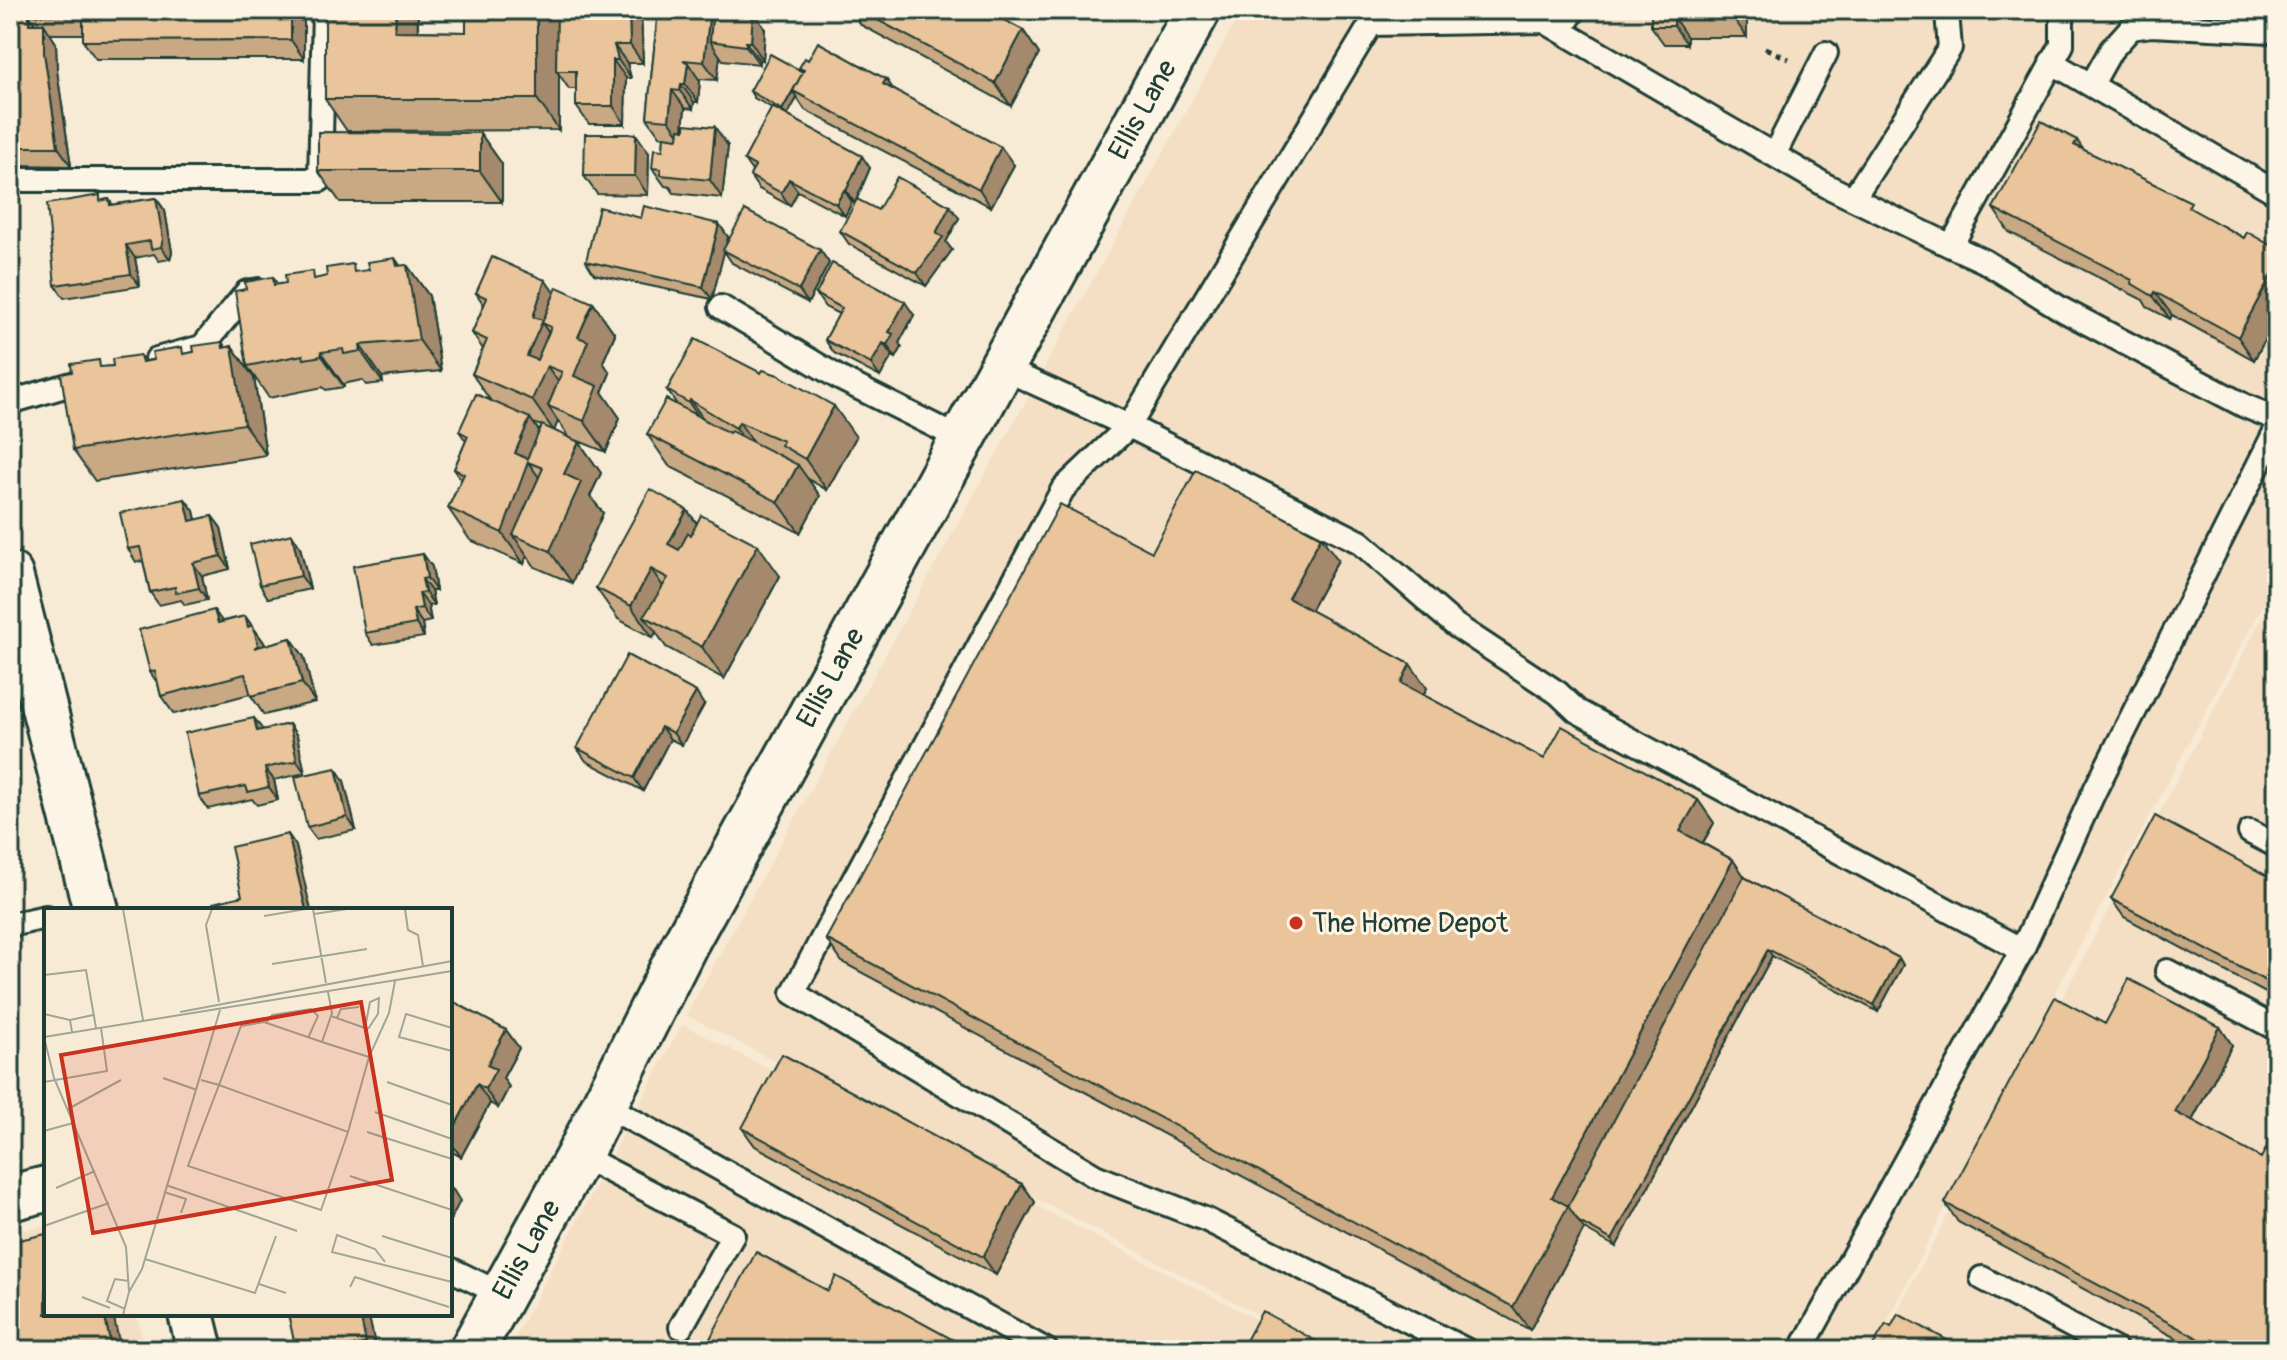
<svg xmlns="http://www.w3.org/2000/svg" width="2287" height="1360" font-family="Pangolin,sans-serif">
  <style>
    .built { fill: #f4dfc4 }
    .lines { fill: none; stroke-linecap: round; stroke-linejoin: round }
    .service-casing { stroke: #1f3d34; stroke-width: 28 }
    .minor-casing { stroke: #1f3d34; stroke-width: 50 }
    .secondary-casing { stroke: #1f3d34; stroke-width: 50 }
    .path { stroke: #1f3d34; stroke-width: 5; stroke-dasharray: 6 6; stroke-linecap: butt }
    .service { stroke: #fcf5e5; stroke-width: 22 }
    .minor { stroke: #fcf5e5; stroke-width: 44 }
    .secondary { stroke: #fcf5e5; stroke-width: 44 }
    .wall { fill: #c9a984; stroke: #1f3d34; stroke-width: 2; fill-rule: evenodd }
    .shaded-wall { fill: #a4896c; stroke: #1f3d34; stroke-width: 2 }
    .building { fill: #eac49a; stroke: #1f3d34; stroke-width: 2 }
    .poi-dot { fill: #c8321e; stroke: #fcf5e5; stroke-width: 3 }
    .labels { text-anchor: middle; dominant-baseline: central; stroke-width: 6; stroke-linejoin: round; paint-order: stroke }
    .street-label { font-size: 28px; fill: #1f3d34; stroke: #fcf5e5 }
    .poi-label { font-size: 28px; fill: #1f3d34; stroke: #fcf5e5; text-anchor: start }
    .inset-road { fill: none; stroke: #a1a595; stroke-width: 2 }
    .view { fill: #c8321e; fill-opacity: 0.15; stroke: #c8321e; stroke-width: 4 }
    .inset-edge { fill: none; stroke: #1f3d34; stroke-width: 4 }
  </style>
  <rect width="100%" height="100%" fill="#f8ebd6"/>
  <filter id="ink" filterUnits="userSpaceOnUse"><feTurbulence type="fractalNoise" baseFrequency=".0125" numOctaves="2"/><feDisplacementMap in="SourceGraphic" scale="16" xChannelSelector="R" yChannelSelector="G"/><feConvolveMatrix kernelMatrix="1 2 1 2 8 2 1 2 1" color-interpolation-filters="sRGB"/></filter>
  <g filter="url(#ink)">
    <!-- built -->
    <path class="built" d="M1242,10H2277V579L2065,974L1873,1350H1325L686,1015Z
      M2277,589V1350H1877Z
      M682,1024L1317,1350H508Z
      M46,1225V1314H137L145,1350H10V1233Z"/>
    <g class="lines">
      <defs>
        <path id="service" d="M1561,30L1574,10
          M2051,62L2277,193
          M2092,84L2111,50L2131,28L2151,25L2271,31
          M1774,155L1826,53
          M10,180H320L324,10
          M1854,197L1950,48L1947,13L1943,10
          M1951,246L1984,261L2063,310L2245,406L2277,419
          M721,307L841,379L963,440
          M157,359L202,347L247,292L259,290
          M1002,368L1129,426L1371,24L1544,21L1827,186L1951,246L2062,45V10
          M10,402L89,379
          M2250,832L2277,846
          M10,925L46,917
          M2167,971L2277,1029
          M605,1105L1046,1350
          M579,1155L733,1235L681,1327
          M450,1269L503,1295
          M1982,1278L2116,1350
          M1466,1350L1207,1220L1095,1176L793,993L1063,489L1129,426L1360,542L1455,625L1558,693L1577,711L2022,950L2095,790L2277,428
          M1801,1350L2022,950"/>
        <path id="minor" d="M10,1198L46,1189
          M472,1350L579,1155L685,944L1198,10"/>
        <path id="secondary" d="M10,575L96,910
          M191,1314L200,1350"/>
      </defs>
      <!-- service casing -->
      <use href="#service" class="service-casing"/>
      <!-- minor casing -->
      <use href="#minor" class="minor-casing"/>
      <!-- secondary casing -->
      <use href="#secondary" class="secondary-casing"/>
      <!-- path -->
      <path class="path" d="M1765,48L1789,59"/>
      <!-- service -->
      <use href="#service" class="service"/>
      <!-- minor -->
      <use href="#minor" class="minor"/>
      <!-- secondary -->
      <use href="#secondary" class="secondary"/>
    </g>
    <!-- wall -->
    <path class="wall" d="M10,10H304V59H96L83,41V34H50L56,43L57,71L71,166L10,165Z
      M418,10V31L466,32V10H641L643,63H627L631,78H626L625,124H589L576,106V89H569L559,74V130L347,131L325,99Z
      M658,10L765,29L763,60H759V64L723,60L720,56L717,80L698,79L700,81L698,102H694L693,109L685,108L683,130L728,146L722,198L674,193L670,187L665,186L652,168L663,150L664,137L660,136L647,118Z
      M850,10H985L1023,30L1039,54L1011,106L861,25Z
      M1651,10H1747V37H1687V44H1664L1651,26Z
      M808,60L886,79L893,89L1014,165L991,207L805,110L797,98L787,115L870,168L855,203L852,202L845,216L798,191L790,206L759,189L750,176L752,171L744,160L772,108L754,98L750,91L802,72L799,68Z
      M480,133L502,164V202H340L318,171Z
      M2083,150L2244,238L2277,249V318L2254,360L2172,315L2170,319L2147,307L2143,300L2009,232L1993,208Z
      M649,153L648,195L597,194L584,176Z
      M156,198L165,211L172,252L170,259L159,261L154,254L135,258L140,286L64,298L55,285L103,200L109,199L113,205Z
      M878,210L959,218L946,242L952,250L926,286L849,244L840,231Z
      M641,218L719,224L728,237L725,247L820,250L829,263L808,303L732,263L724,251L712,299L594,274L586,261Z
      M407,265L429,296L441,371L382,377L383,383L366,385L362,380L343,384L344,387L326,390L323,387L269,398L247,366L246,289L273,277L278,285Z
      M545,280L554,293L593,303L615,334L603,362L610,373L602,392L620,418L606,452L576,440L579,442L601,473L590,496L603,513L572,583L535,567L527,555L524,564L470,540L448,508L461,480L454,469L466,441L459,431L490,400L472,374L483,349L472,333L484,305L476,293ZM558,421L569,437L554,431ZM533,423L542,426L540,432Z
      M816,294L914,315L899,343L902,347L896,358L892,356L880,377L834,353L825,340L839,314L825,307Z
      M222,342L226,348L232,346L254,378L266,455L95,481L73,450L104,367L113,366L140,355L145,361L194,352Z
      M667,390L856,437L827,490L808,479L820,496L800,533L669,466L647,434L678,406Z
      M185,499L194,511L196,520L212,516L221,528L230,569L202,576L207,600L185,605L181,600L159,605L150,592L143,561L136,562L128,549Z
      M687,510L697,523L780,576L724,679L666,647L656,632L653,638L618,619L596,588Z
      M300,547L310,589L268,598L260,585Z
      M1152,552L1338,560L1310,611L1427,688L1423,695L1544,759L1698,800L1714,823L1703,843L1733,860L1744,877L1899,958L1903,965L1878,1012L1772,956L1616,1247L1584,1229L1530,1330L842,962L826,939Z
      M423,554L432,567L436,591H431L434,605H428L431,621L422,623L424,637L373,645L365,633Z
      M245,616L266,645L291,638L304,657L315,702L264,715L250,694L174,714L161,696L158,684L150,672L223,621Z
      M704,705L682,745L670,739L643,791L586,761L577,748Z
      M254,718L262,730L289,724L297,736L305,773L274,780L278,800L257,805L252,799L208,809L199,796Z
      M344,781L356,830L316,839L307,827Z
      M2277,881V999L2124,917L2111,899Z
      M450,1000L506,1030L519,1048L503,1078L509,1087L498,1108L490,1103L461,1157L450,1151Z
      M2105,1024L2220,1027L2232,1045L2192,1121L2277,1350H2198L1958,1222L1945,1203Z
      M10,1061L19,1099L10,1101Z
      M742,1128L1022,1184L1035,1202L996,1275L755,1146Z
      M369,1317L376,1350H296Z"/>
    <!-- shaded-wall -->
    <path class="shaded-wall" d="M291,10H304V59L291,40Z
      M396,10H418L417,63L395,31Z
      M537,10H559L556,71L559,74V130L537,99Z
      M629,10H641L643,63L630,45Z
      M710,10H722L710,41L720,56L717,80L704,62Z
      M1734,10H1747V37L1734,19Z
      M753,11L765,29L763,60L751,42Z
      M29,15L42,34L29,24Z
      M1674,18L1687,37V44L1674,26Z
      M44,24L56,43L57,71L71,166L58,147L44,53Z
      M1023,30L1039,54L1011,106L995,83Z
      M746,42L759,60V64L746,46Z
      M614,45L627,63L631,78L618,60Z
      M613,60L626,78L625,124L613,106Z
      M688,63L700,81L698,102L685,84Z
      M886,79L899,97L883,84Z
      M681,84L694,102L693,109L680,91Z
      M672,90L685,108L682,138L669,120Z
      M793,91L797,98L787,116L782,110Z
      M715,127L728,146L722,198L710,180Z
      M480,133L502,164V202L480,171Z
      M636,134L649,153L648,195L635,176Z
      M2077,140L2093,164L2074,145Z
      M1001,147L1014,165L991,207L979,189Z
      M862,156L870,168L855,203L846,191Z
      M789,179L798,191L790,206L781,193Z
      M844,190L852,202L845,216L836,204Z
      M156,198L165,211L172,252L170,259L161,247Z
      M950,206L959,218L946,242L952,250L926,286L917,273L936,233Z
      M719,224L728,237L712,299L703,287Z
      M126,245L135,258L140,286L131,274Z
      M820,250L829,263L808,303L799,290Z
      M395,258L409,278L407,265L429,296L441,371L419,340L397,266Z
      M2277,265V318L2254,360L2238,337Z
      M545,280L567,311L551,327L542,323L563,354L547,366L569,397L548,406L558,421L554,431L532,400L527,356L533,317Z
      M2155,292L2172,315L2170,319L2153,296Z
      M905,302L914,315L899,343L902,347L896,358L887,345L889,332Z
      M593,303L615,334L603,362L610,373L602,392L620,418L606,452L584,421L574,376L578,337Z
      M222,342L234,359L232,346L254,378L266,455L244,424Z
      M883,343L892,356L880,377L871,364Z
      M360,345L382,377L383,383L361,351Z
      M321,352L343,384L344,387L322,356Z
      M690,400L712,431L711,434L689,403Z
      M834,406L856,437L827,490L805,459Z
      M530,418L552,450L543,468L528,462L550,493L513,535L527,555L524,564L502,533L515,453Z
      M739,422L761,453L757,460L736,428Z
      M579,442L601,473L590,496L603,513L572,583L550,551L564,474Z
      M798,465L820,496L800,533L778,502Z
      M185,499L194,511L199,534L190,521Z
      M687,510L709,541L690,575L668,544Z
      M212,516L221,528L230,569L221,556Z
      M292,534L300,547L310,589L301,576Z
      M1321,537L1338,560L1304,622L1288,598Z
      M758,545L780,576L724,679L702,647Z
      M423,554L432,567L436,591L427,578Z
      M193,563L202,576L207,600L199,588Z
      M651,569L673,601L644,616L656,632L653,638L631,606Z
      M422,579L431,591L434,605L425,592Z
      M419,593L428,605L431,621L422,608Z
      M214,610L227,628L218,623Z
      M413,610L422,623L424,637L416,624Z
      M245,616L265,644L271,663L258,645L248,627Z
      M291,638L304,657L315,702L302,683Z
      M1410,664L1427,688L1417,706L1401,683Z
      M696,692L704,705L682,745L673,733Z
      M254,718L263,730L257,731Z
      M289,724L297,736L305,773L297,761Z
      M661,727L670,739L643,791L634,778Z
      M265,768L274,780L278,800L269,787Z
      M336,768L344,781L356,830L347,817Z
      M1698,800L1714,823L1696,854L1680,831Z
      M288,834L296,846L311,910H306Z
      M1733,860L1749,883L1572,1212L1584,1229L1530,1330L1513,1307L1552,1197Z
      M1768,949L1772,956L1616,1247L1612,1240Z
      M1899,958L1903,965L1878,1012L1874,1005Z
      M2220,1027L2232,1045L2187,1130L2175,1112Z
      M506,1030L519,1048L503,1078L509,1087L498,1108L485,1089L487,1065Z
      M10,1061L19,1099L10,1085Z
      M477,1084L490,1103L461,1157L450,1141V1136Z
      M1022,1184L1035,1202L996,1275L983,1257Z
      M452,1188L460,1201L450,1221V1191Z
      M104,1314H113L121,1350H112Z
      M357,1314H367L369,1317L376,1350H371L366,1343Z
      M957,1342L963,1350H953Z"/>
    <!-- building -->
    <path class="building" d="M10,10H291V40L83,41V15H29V24H44V53L58,147H10Z
      M325,10H396L395,31L466,32V10H537V99H325Z
      M557,10H629L630,45H614L618,60H613V106H576V71H556Z
      M658,10H710L704,62L683,60L688,63L685,84H681L680,91L672,90L669,120L647,118Z
      M713,10L753,11L751,42H746V46L710,41Z
      M859,10H985L1023,30L995,83Z
      M1651,10H1734V19L1674,18V26H1651Z
      M818,42L886,79L883,84L1001,147L979,189L793,91L804,70L799,68L805,58L808,60Z
      M770,54L803,72L782,110L750,91Z
      M772,107L862,156L846,191L844,190L836,204L789,179L781,193L750,176L755,166L744,160Z
      M2041,121L2077,140L2074,145L2191,202L2188,207L2244,238L2247,232L2277,249V265L2238,337L2155,292L2153,296L2131,283L2132,280L1993,208Z
      M685,124L715,127L710,180L661,175V169L652,168L654,149L663,150L664,136L678,138L679,129L685,130Z
      M318,132L480,133V171H318Z
      M585,134H636L635,176H584Z
      M897,177L950,206L936,233L943,237L917,273L840,231L857,199L878,210Z
      M100,195V201L109,199L110,205L156,198L163,239L161,247L151,249L150,241L126,245L131,274L55,285L47,204Z
      M644,206L719,224L703,287L586,261L599,207L641,218Z
      M745,210L820,250L799,290L723,250Z
      M492,257L545,280L533,317L543,320L527,356L537,360L551,327L542,323L557,287L593,303L578,337L588,341L574,376L598,386L584,421L548,406L562,372L547,366L532,400L472,374L487,340L472,333L487,298L476,293Z
      M395,258L397,266L407,265L419,340L360,345L361,351L344,354L343,349L321,352L322,356L304,359L303,355L247,366L235,291L246,289L245,282L273,277L274,285L286,283L285,275L313,271L314,279L327,276L326,268L353,264L354,272L369,270L367,262Z
      M832,263L905,302L889,332L893,334L887,345L883,343L871,364L825,340L842,308L816,294Z
      M695,339L761,373L763,370L778,375L834,406L805,459L781,445L783,441L739,422L736,428L690,400L689,403L667,390Z
      M222,342L223,348L232,346L244,424L73,450L61,374L72,372L71,364L99,360L100,367L113,366L112,359L140,355L142,362L154,360L152,352L182,347L183,354L194,352L193,346Z
      M476,394L530,418L515,453L527,459L542,425L579,442L564,474L581,482L550,551L513,535L543,468L528,462L502,533L448,508L464,474L454,469L468,436L459,431Z
      M666,399L729,433L731,431L798,465L778,502L647,434Z
      M1196,470L1321,537L1288,598L1410,664L1401,683L1544,759L1562,726L1698,800L1680,831L1733,860L1552,1197L1568,1206L1513,1307L826,939L1060,504L1152,552Z
      M650,489L687,510L668,544L679,550L688,533L691,535L701,515L758,545L702,647L644,616L668,578L651,569L631,606L596,588Z
      M185,499L190,521L212,516L221,556L193,563L199,588L176,593L175,587L150,592L140,547L128,549L120,513Z
      M292,534L301,576L260,585L250,544Z
      M423,554L427,578L422,579L425,592L419,593L422,608L413,610L416,624L365,633L353,566Z
      M214,610L218,623L245,616L248,627L253,625L258,645L254,648L291,638L302,683L251,696L245,674L161,696L155,671L150,672L139,630Z
      M627,655L696,692L673,733L661,727L634,778L577,748Z
      M254,718L257,731L289,724L297,761L265,768L269,787L248,792L246,786L199,796L185,733Z
      M336,768L347,817L307,827L295,777Z
      M2155,816L2277,881V987L2111,899Z
      M288,834L306,910H214L213,903L242,896L231,847Z
      M1744,877L1899,958L1874,1005L1768,949L1612,1240L1579,1222L1568,1206Z
      M2129,979L2220,1027L2175,1112L2261,1158L2277,1128V1350H2220L1945,1203L2055,997L2105,1024Z
      M450,1000L506,1030L487,1065L496,1069L485,1089L477,1084L450,1136Z
      M782,1054L1022,1184L983,1257L742,1128Z
      M46,1234V1314H104L112,1350H10V1242Z
      M756,1252L828,1291L836,1276L957,1342L953,1350H704Z
      M1262,1311L1332,1350H1241Z
      M288,1314H360L366,1343L336,1350H296Z
      M1898,1314L1964,1349L1963,1350H1870L1886,1324L1891,1327Z
      M617,1341L634,1350H612Z"/>
  </g>
  <!-- markers -->
  <circle class="poi-dot" cx="1296" cy="923" r="8"/>
  <g class="labels">
    <!-- street labels -->
    <g class="street-label">
      <text transform="translate(1143 110) rotate(-61)">Ellis Lane</text>
      <text transform="translate(831 678) rotate(-61)">Ellis Lane</text>
      <text transform="translate(527 1250) rotate(-61)">Ellis Lane</text>
    </g>
    <!-- poi labels -->
    <g class="poi-label">
      <text x="1312" y="923">The Home Depot</text>
    </g>
  </g>
  <!-- overview -->
  <g transform="translate(44 908)">
    <rect width="408" height="408" fill="#f8ebd6"/>
    <path class="inset-road" d="M79,1L99,112M168,1L162,17L175,94M269,1L282,75M361,1L364,22L374,27L379,58M270,6L303,1M220,8L262,1M228,56L323,41M0,67L42,62L52,120M136,104L408,53M0,106L26,112M287,108L324,121M293,110L297,101L315,99M222,115L228,107L267,101L274,108L264,130M321,120L326,94L335,90L334,106L324,121M408,120L362,106L355,129L408,143M28,124L26,112L49,107M0,129L408,63M0,129L10,170L82,339L85,384L79,407M278,134L325,149M119,170L153,182M157,172L175,177L197,118L220,114L278,134L288,105L284,84M0,174L63,163L57,120M343,174L408,197M24,201L77,172M331,204L408,231M0,223L29,215M304,224L277,302L144,258L175,177L304,224L325,149L345,105L351,73M323,224L408,251M306,268L408,302M122,277L253,323M12,280L51,263M120,284L142,291L137,305M0,318L65,295M338,328L408,350M101,351L211,385L232,328M341,354L331,341L293,327L288,344L408,374M215,376L242,385M306,379L311,369L405,399M85,384L98,361L176,102M38,389L66,400M81,401L63,393L71,371L85,373"/>
    <path class="view" d="M317,94L348,272L49,325L17,147Z"/>
    <rect width="408" height="408" class="inset-edge"/>
  </g>
  <!-- margin -->
  <rect width="2287" height="1360" fill="none" stroke="#fcf5e5" stroke-width="40"/>
  <rect x="20" y="20" width="2247" height="1320" fill="none" stroke="#1f3d34" stroke-width="3" filter="url(#ink)"/>
</svg>
